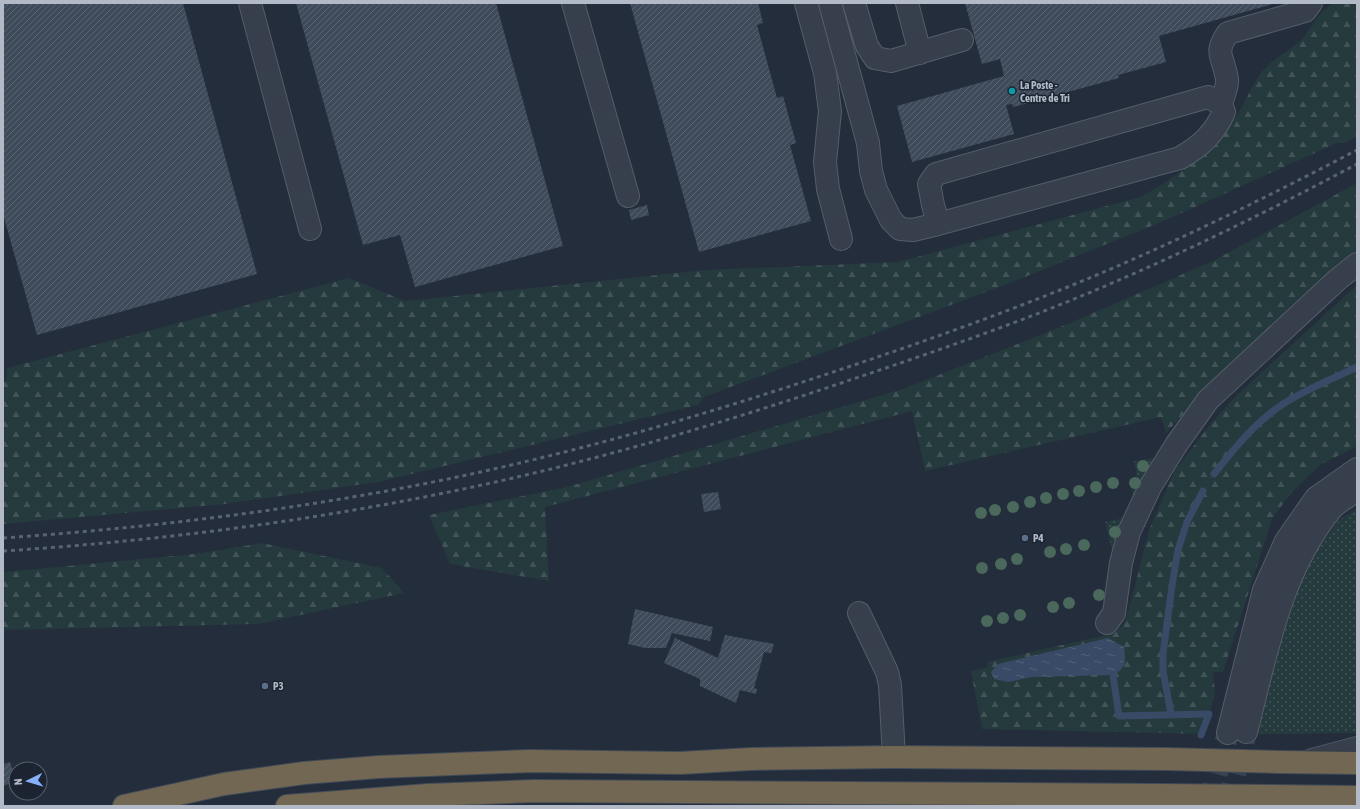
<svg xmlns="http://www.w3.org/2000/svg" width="1360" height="809" font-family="'Asap Condensed',sans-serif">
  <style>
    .grass { fill: url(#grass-dots) }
    .forest { fill: url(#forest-firs) }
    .water { fill: url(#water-ripples) }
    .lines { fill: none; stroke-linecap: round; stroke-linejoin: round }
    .stream { stroke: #384a66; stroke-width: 7 }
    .building { fill: url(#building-hatch) }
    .minor-tunnel { stroke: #384251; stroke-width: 22; stroke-dasharray: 22 11; stroke-linecap: butt }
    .minor-casing { stroke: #555d6a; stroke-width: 24 }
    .highway-casing { stroke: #424a57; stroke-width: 24 }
    .minor { stroke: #373f4c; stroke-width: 22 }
    .highway { stroke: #726753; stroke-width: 22 }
    .rail { stroke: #586373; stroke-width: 3; stroke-dasharray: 4 4; stroke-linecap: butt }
    .highway-bridge-casing { stroke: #424a57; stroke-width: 24; stroke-linecap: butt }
    .highway-bridge { stroke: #726753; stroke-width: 22 }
    .tree { fill: #4a685b }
    .culture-dot { fill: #0f9aa8; stroke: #1c2431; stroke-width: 1.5 }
    .service-dot { fill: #5c6f8a; stroke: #1c2431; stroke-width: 1.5 }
    .labels { text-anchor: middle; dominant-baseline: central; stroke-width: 3; stroke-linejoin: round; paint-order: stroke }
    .poi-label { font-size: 11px; font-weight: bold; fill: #b2bac8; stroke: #1c2431; text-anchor: start }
  </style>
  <defs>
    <pattern id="grass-dots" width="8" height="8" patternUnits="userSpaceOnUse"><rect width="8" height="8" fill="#253a3d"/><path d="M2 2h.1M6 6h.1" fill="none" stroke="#425458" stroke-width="1.8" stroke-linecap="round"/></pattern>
    <pattern id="forest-firs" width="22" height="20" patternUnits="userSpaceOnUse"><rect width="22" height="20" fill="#253a3d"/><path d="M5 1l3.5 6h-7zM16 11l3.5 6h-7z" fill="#425458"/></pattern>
    <pattern id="water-ripples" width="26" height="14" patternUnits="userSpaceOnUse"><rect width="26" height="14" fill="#384a66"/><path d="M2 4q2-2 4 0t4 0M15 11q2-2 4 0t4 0" fill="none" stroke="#52627a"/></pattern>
    <pattern id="building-hatch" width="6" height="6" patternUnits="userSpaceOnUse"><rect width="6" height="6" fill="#3f4b5b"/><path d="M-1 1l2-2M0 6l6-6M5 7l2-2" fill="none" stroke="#586371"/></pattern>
  </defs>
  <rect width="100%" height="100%" fill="#232d3c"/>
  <!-- grass -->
  <path class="grass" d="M1153,458L1133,496L1130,480L1137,477L1134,461Z
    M1357,509V733L1254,734L1287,607L1313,555L1339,520Z
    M1125,518L1113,554L1105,522Z"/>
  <!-- forest -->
  <path class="forest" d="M1332,3H1357V136L1344,143H1337L1164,221L1002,286L704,397L698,405L378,482L225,504L3,524V384L6,381L7,368L349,278L405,301L706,270L898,262L1140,197C1177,178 1212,149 1237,115C1246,102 1251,86 1261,73C1272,59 1288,52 1301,40C1308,33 1311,25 1317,18C1321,13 1327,8 1332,3Z
    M1357,183V252L1340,264L1226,367L1166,433L1161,417L925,471L912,411L545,507L549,581L450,564L429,515L567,487L903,389L1063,326L1213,261Z
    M1357,285V446L1320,465L1292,492L1272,519L1223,672H1213L1215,694L1203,734L982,729L971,671L988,667L987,662L1115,633L1123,625L1129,609L1149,530L1174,472L1212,422L1237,395Z
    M262,543L382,568L404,593L258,624L3,630V572L195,554Z"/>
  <!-- water -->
  <path class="water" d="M1108,638L1124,647C1126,660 1126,669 1113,675L1032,677L1008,682L994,679L991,672L998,664Z"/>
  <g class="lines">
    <!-- stream -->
    <path class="stream" d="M1214,474C1235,448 1255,422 1283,404C1306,389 1333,379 1357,367
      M1113,675L1119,716L1209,714L1201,735
      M1171,714L1163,671V654L1172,586L1178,550L1187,522L1203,491"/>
  </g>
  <!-- building -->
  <path class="building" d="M3,3H183L257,274L37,335L3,214Z
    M296,3H496L563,246L415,287L400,235L363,245Z
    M630,3H758L763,23L757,25L777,98L783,96L796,143L790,145L811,221L699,252Z
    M965,3H1276L1159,36L1166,62L1118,75L1119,78L1013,107L1012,104L1006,105L1014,134L912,162L897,106L1004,76L1000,59L982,64Z
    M647,205L649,215L631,220L629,210Z
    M718,492L721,509L704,512L701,494Z
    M635,609L713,627L710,641L672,633L666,648H645L628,644Z
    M725,635L774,644L771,653L764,652L754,688L757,689L756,694L740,690L736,703L700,686V679L664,663L675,638L718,658Z
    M10,762L16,781L3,786V764Z"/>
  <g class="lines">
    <!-- minor-tunnel -->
    <path class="minor-tunnel" d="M1208,806L1228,733
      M1227,806L1246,732"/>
    <defs>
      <path id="minor" d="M250,3L310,229
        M573,3L628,196
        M806,3L825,73L830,111L825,162L828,189L841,239
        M830,3L868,143L871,171L876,190L891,220L900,229L913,230L938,224L1180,158C1201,146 1214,134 1224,112L1221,104L1208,97L936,174L929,184L933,205L938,224
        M854,3L867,46L875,58L891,61L962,40
        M907,3L920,53
        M1221,104C1223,96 1228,87 1227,79C1224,57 1213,54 1228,33L1305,11L1311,3
        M859,613L887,672L890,685L894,757
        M1107,623L1114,613L1121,563L1129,532L1150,487L1176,445L1208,400L1337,280L1357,264
        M1246,732C1266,655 1280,571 1332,508C1339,501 1349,496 1357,490
        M1228,733L1264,590L1286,541L1316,498L1357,469
        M1312,760L1357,748"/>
      <path id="highway" d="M1279,762L1357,763
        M1272,796L1357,797
        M124,806L224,784L304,773L378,767L530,761L680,763L751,759L894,757L1167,759
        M287,806L428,795L534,791L1158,795"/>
    </defs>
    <!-- minor casing -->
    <use href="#minor" class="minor-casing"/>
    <!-- highway casing -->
    <use href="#highway" class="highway-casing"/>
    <!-- minor -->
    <use href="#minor" class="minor"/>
    <!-- highway -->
    <use href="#highway" class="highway"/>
    <!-- rail -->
    <path class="rail" d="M3,538C162,527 320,507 476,473C599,446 720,410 839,370C902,349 965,327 1027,303C1140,260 1250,206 1357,150
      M3,551C190,539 378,512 559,467C658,442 756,412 853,379C913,359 974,338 1034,315C1145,272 1252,220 1357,164"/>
    <defs>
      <path id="highway-bridge" d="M1167,759L1279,762
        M1158,795L1272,796"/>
    </defs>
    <!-- highway-bridge casing -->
    <use href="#highway-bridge" class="highway-bridge-casing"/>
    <!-- highway-bridge -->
    <use href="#highway-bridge" class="highway-bridge"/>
  </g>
  <!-- trees -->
  <g class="tree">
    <circle cx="1143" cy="466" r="6"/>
    <circle cx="1113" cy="483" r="6"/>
    <circle cx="1135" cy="483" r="6"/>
    <circle cx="1096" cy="487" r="6"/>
    <circle cx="1079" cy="491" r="6"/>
    <circle cx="1063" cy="494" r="6"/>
    <circle cx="1046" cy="498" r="6"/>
    <circle cx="1030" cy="502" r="6"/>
    <circle cx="1013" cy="507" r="6"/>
    <circle cx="995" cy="510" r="6"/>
    <circle cx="981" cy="513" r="6"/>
    <circle cx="1115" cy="532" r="6"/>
    <circle cx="1084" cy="545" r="6"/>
    <circle cx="1066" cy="549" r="6"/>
    <circle cx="1050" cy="552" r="6"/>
    <circle cx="1017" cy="559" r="6"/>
    <circle cx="1001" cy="564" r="6"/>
    <circle cx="982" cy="568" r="6"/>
    <circle cx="1099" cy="595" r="6"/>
    <circle cx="1069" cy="603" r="6"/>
    <circle cx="1053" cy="607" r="6"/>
    <circle cx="1020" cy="615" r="6"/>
    <circle cx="1003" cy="618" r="6"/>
    <circle cx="987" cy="621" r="6"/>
  </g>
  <!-- markers -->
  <circle class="culture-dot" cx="1012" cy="91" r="4"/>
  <g class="service-dot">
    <circle cx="1025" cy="538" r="4"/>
    <circle cx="265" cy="686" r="4"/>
  </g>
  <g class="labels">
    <!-- poi labels -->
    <g class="poi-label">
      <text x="1020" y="85">La Poste -<tspan x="1020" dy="13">Centre de Tri</tspan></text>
      <text x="1033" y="538">P4</text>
      <text x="273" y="686">P3</text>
    </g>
  </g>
  <!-- border -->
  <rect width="1360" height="809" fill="none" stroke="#b2bac8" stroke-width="8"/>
  <!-- north arrow -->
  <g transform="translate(28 781) rotate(265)"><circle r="19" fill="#1c2431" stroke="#58606d"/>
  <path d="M0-3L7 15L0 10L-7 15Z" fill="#86b0f9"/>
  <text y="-6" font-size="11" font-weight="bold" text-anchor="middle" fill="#b2bac8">N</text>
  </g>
</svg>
